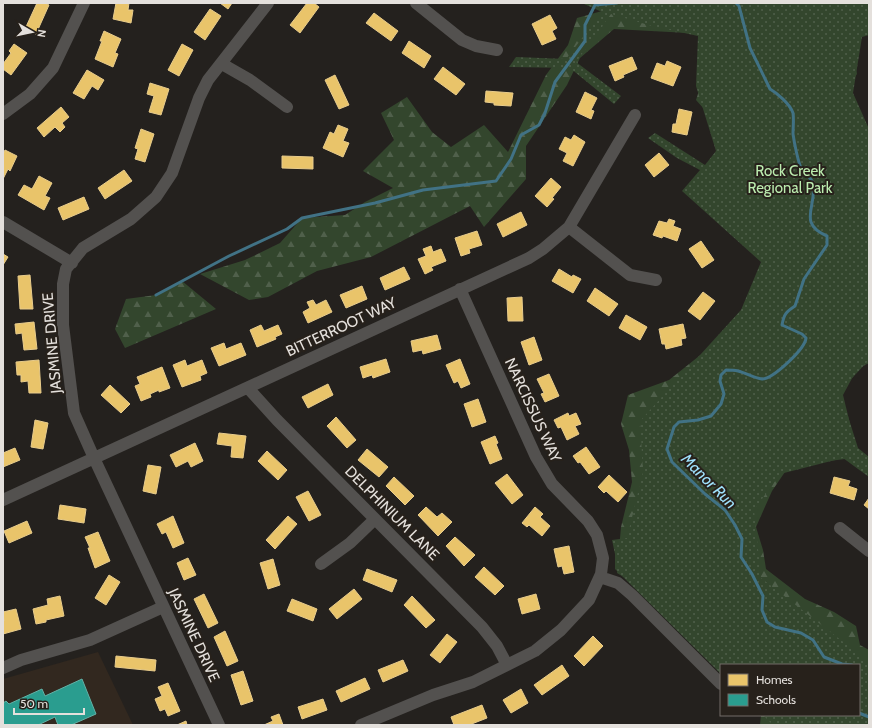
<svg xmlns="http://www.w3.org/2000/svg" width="872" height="728" font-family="Cabin,sans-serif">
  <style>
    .built { fill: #32281f }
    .forest { fill: url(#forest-firs) }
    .park { fill: url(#park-dots) }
    .homes { fill: #e9c46a; stroke: #e8cc8c }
    .schools { fill: #2a9d8f; stroke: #62b1a6 }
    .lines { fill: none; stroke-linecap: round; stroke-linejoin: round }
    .stream { stroke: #417285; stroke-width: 3 }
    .minor { stroke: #53514f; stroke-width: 12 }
    .labels { text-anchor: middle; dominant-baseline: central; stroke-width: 4; stroke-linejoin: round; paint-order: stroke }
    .park-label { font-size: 15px; fill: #bcecaf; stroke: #27211b }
    .street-label { font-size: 15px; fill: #e4e0dc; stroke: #27211b }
    .water-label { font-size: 16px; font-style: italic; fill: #9fe1fc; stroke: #27211b }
  </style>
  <defs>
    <pattern id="forest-firs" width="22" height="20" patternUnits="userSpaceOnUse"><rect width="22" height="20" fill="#33462d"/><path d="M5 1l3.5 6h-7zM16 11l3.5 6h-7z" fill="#50604b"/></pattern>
    <pattern id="park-dots" width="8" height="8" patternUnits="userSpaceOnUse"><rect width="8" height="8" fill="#33462d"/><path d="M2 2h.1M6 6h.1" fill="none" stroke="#50604b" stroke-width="1.8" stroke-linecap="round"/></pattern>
  </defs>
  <rect width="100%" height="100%" fill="#24211e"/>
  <!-- built -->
  <path class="built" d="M98,652L133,725H3V679Z"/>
  <!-- forest -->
  <path class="forest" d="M582,3H869L852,53L857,74L843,94L869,138V363L857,369L843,395L856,448L845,459L789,466L772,491L756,527L763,550L766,569L805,599L834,612L856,626L860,645L869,650V725H760L761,715H859V665H721L637,585L617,573L621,527L632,482L629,450L621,424L628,395L669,380L708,349L784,260L754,165L696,100L705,72L707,34L614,29L580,58L567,85L526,146V179L484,227L470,206L371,257L317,271L268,297L249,300L200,274L245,260L280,243L302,218L345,215L365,202L393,188L363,171L394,140L381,113L407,97L432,132L451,147L484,125L508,152L546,75L568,45L577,18L602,11Z
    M182,281L216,309L125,348L115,329L126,299L156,295Z"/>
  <!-- park -->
  <path class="park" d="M582,3H869V35L862,37L853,93L869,129V360L840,391L858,448L869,457V477L843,458L780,474L754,510L761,578L869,662V725H773L763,715H859V665H721V674L615,569V554L612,540L627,538L643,472L640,421L741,310L761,262L682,191L700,170L677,158L648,138L655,133L705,165L716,151L696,86L698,36L652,26L611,14L576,62L621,96L614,104L570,68L509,67L516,57L566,59L602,12Z"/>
  <!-- homes -->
  <path class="homes" d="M37,3H45L49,5L36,34L25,29Z
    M116,3H129L128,10H133L131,23L113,19Z
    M220,3H232L228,9Z
    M307,3H314L319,7L300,33L290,25Z
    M210,9L221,16L205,40L194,32Z
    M374,13L398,31L391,41L366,23Z
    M550,15L557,28L552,31L556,39L542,45L532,24Z
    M104,31L121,39L115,53L118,54L113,67L95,59L102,41H100Z
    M409,41L431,56L424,68L402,53Z
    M14,44L27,53L11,75L3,69V64L11,53L9,51Z
    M182,44L193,50L179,76L168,70Z
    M632,57L637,69L623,75L624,77L615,81L609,66Z
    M667,61L681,67L673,86L651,78L657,63L665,66Z
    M443,67L465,84L456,95L434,79Z
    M87,70L104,80L98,90L92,86L84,99L73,93Z
    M335,75L349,105L339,109L325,80Z
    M150,83L169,89L161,115L149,112L154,96L147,94Z
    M486,91L513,93L511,106L494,105V103L485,102Z
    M585,92L597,98L591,110L594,111L591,119L576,112Z
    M61,107L69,117L62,123L65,127L60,132L55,127L44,137L37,128Z
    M679,109L692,112L687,135L672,132L673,124H676Z
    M338,125L348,129L343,141L349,143L343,157L323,148L330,132L334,134Z
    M141,129L154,134L145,162L135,159L138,149L135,148Z
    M574,135L585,142L573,166L563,161L567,153L559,149L565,137L571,140Z
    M5,150L17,156L10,171L8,169L3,179V154Z
    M659,153L669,165L654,177L645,165Z
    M282,156L313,157V169L282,168Z
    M124,170L132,181L105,199L98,188Z
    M39,176L52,183L45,196L50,198L44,210L18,195L24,185L32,189Z
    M551,178L561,187L552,198L554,199L547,207L535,196Z
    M84,197L89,209L63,220L58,208Z
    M521,212L527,225L503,237L497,224Z
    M669,219L675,221L673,226L681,229L677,241L663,236L662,238L653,235L659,221L667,223Z
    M477,231L482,245L469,249L470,253L461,256L455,238Z
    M701,241L714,260L702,268L689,249Z
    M431,246L433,252L441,249L446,261L431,267L433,270L425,274L418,259L426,256L423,249Z
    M3,254L8,257L3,265Z
    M404,267L410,279L385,290L380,278Z
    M559,269L572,277L573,275L581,279L573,293L552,281Z
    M30,275L33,309H20L18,276Z
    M362,286L367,299L346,308L340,295Z
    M595,288L618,304L609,316L587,301Z
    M703,292L715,301L700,320L688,311Z
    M522,297L523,321H508L507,298Z
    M313,300L316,305L326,300L332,312L308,323L303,312L310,308L307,302Z
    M626,315L647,327L640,340L619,328Z
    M34,322L37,349L24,350L22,333L16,334L15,324Z
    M683,324L686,338L681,339L682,345L666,349L665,344H662L659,329Z
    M261,325L264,331L278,325L282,334L275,337L276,339L257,347L250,330Z
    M437,335L441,349L423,354L422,350L413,352L411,341Z
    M534,337L542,360L529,365L521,342Z
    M224,343L226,349L241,343L246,355L219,366L211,348Z
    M386,359L390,372L373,378L372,375L363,378L360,367Z
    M460,359L470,384L461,388L458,381L454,383L446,365Z
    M39,360L41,393H29L28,381L21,382V375H17L16,362Z
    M185,360L187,366L202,360L207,373L200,376L201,380L182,387L173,365Z
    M162,367L170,388L159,392V390L150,394L151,397L141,401L135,386L140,384L137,377Z
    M549,374L559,396L545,402L541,394L544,393L537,379Z
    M328,384L333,395L308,408L302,397Z
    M110,385L130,404L121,413L101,395Z
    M478,399L486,422L472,427L464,404Z
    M568,413L569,416L576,413L581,424L575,426L579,434L567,440L561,427L558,428L554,420Z
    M336,417L356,440L347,448L327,426Z
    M35,420L48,423L43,449L31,447Z
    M219,433L246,436L243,458L231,457L232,446L217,444Z
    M495,436L498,443L496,444L502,459L490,464L481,442Z
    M195,443L203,461L191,467L188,461L176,467L170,455Z
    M586,447L600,467L589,474L580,462L578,463L573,456Z
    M15,448L20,460L3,467V453Z
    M367,449L388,467L379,477L358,460Z
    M267,451L287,470L278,480L258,461Z
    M148,465L161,467L156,494L143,491Z
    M507,474L523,495L512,504L495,483Z
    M609,475L627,492L618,502L606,491L604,493L598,487Z
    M394,477L414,496L405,505L386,486Z
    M834,477L850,481L848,486L857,489L854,500L830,493Z
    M308,491L321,515L309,521L296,497Z
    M869,498V509L864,505Z
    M60,505L86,509L84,523L58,519Z
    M426,507L437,517L442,513L452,522L438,536L418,515Z
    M535,507L543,514L540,517L550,526L542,536L529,525L527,527L522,523Z
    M173,516L184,543L173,548L166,532L162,534L157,524Z
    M288,516L297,524L275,549L266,540Z
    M27,521L32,533L9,543L4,531Z
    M98,532L110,561L95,568L88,548H90L85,537Z
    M455,537L475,555L464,566L446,546Z
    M569,546L574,572L564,574L562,566L558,567L554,549Z
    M188,558L196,575L184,580L177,563Z
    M273,559L280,585L268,589L260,563Z
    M484,567L504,586L495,595L475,577Z
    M367,569L397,580L392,592L363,580Z
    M109,575L120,582L106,605L95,598Z
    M354,589L362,599L337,619L329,609Z
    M204,594L218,623L208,628L194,599Z
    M536,594L540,609L522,614L518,599Z
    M60,596L64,616L46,620V622L36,624L33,609L48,605L47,599Z
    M412,596L435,620L426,628L404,605Z
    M292,599L317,609L313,621L287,611Z
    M16,609L21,629L3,634V621H4L3,612Z
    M225,631L238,661L227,666L214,637Z
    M447,634L457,642L440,663L430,655Z
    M593,636L603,646L584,666L574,656Z
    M116,656L156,660L155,671L115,667Z
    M403,660L408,671L383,682L378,670Z
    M562,665L569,676L542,695L534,685Z
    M243,671L253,701L241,705L231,675Z
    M365,678L370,689L341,702L336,691Z
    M168,683L180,711L168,716L165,709L160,711L155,699L162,696L158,687Z
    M521,689L528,703L511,713L503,700Z
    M323,699L327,710L302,719L298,707Z
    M482,705L487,718L469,725H454L451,717Z
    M279,714L283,725H264L273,721L271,717Z
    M186,721L187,725H177Z"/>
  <!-- schools -->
  <path class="schools" d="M82,679L96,714L71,725H58L55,717L38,725H3V703L6,701L9,704L42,689L45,696Z"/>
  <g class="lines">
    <!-- stream -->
    <path class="stream" d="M736,3L739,6L750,48L770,89C777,93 790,104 793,113C794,119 793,128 793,134C794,141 798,163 802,170C805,175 812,177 813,184C817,207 797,223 827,236V245L804,279L795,306C786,312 784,314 782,325L802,334L806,338C805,349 773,379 762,379C754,378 746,373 738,371C734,370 730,370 726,370L721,375L720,381L724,394L721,404L711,416L698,420L679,422L674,427L667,449L672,462L705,494L725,510L735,525L742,539L741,557L752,574L763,596L762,610L767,622L775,627L801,633L813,640L824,657L842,664L852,665
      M156,295L229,256L287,229L302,218L375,203L423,190L496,181L511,159L521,135L539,125L545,113L555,82L585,41V25L595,5L617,3
      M859,713L869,717"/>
    <!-- minor -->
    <path class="minor" d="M416,3L462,40L476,46L497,50
      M222,64L250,80L287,107
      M3,114L30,94L53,68L84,3
      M3,222L72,263
      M569,227L630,275L656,280
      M248,388L277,420L482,627L497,646L507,665
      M3,500L529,258L543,249L569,227L635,115
      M840,528L869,551
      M321,564L350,543L375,519
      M600,577L618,583L632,595L721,684
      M3,668L21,660L90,640L163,607
      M219,725L94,458L74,413L63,325V284L66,269L83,248L131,219L156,197L172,173L199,98L208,80L268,3
      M361,725L433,695L473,682L535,651L561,630L589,600L601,574L603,558L597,535L588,521L552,484L536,457L460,289"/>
  </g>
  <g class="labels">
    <!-- park labels -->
    <g class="park-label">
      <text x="790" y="171">Rock Creek<tspan x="790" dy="17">Regional Park</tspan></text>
    </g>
    <!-- street labels -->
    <g class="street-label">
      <text transform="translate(341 327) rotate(-25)">BITTERROOT WAY</text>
      <text transform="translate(52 343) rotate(-95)">JASMINE DRIVE</text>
      <text transform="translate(533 410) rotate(65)">NARCISSUS WAY</text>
      <text transform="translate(392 513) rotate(45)">DELPHINIUM LANE</text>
      <text transform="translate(194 635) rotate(65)">JASMINE DRIVE</text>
    </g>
    <!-- water labels -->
    <g class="water-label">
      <text transform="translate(709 481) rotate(45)">Manor Run</text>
    </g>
  </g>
  <!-- border -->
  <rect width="872" height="728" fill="none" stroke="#e4e0dc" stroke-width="8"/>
  <!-- legend -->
  <rect x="720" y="664" width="140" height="52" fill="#27211b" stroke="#736d68"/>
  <rect x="728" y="674" width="20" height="12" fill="#e9c46a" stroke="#736d68"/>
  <text x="756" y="684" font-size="12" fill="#e4e0dc">Homes</text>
  <rect x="728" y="694" width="20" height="12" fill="#2a9d8f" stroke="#736d68"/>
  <text x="756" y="704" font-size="12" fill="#e4e0dc">Schools</text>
  <!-- north arrow -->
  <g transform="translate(32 32) rotate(99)" stroke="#27211b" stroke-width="3" paint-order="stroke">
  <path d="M0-3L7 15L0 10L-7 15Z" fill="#e4e0dc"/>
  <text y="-6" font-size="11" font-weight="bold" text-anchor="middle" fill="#e4e0dc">N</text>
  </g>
  <!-- scale -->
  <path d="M14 708v6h70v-6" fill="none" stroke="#e4e0dc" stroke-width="2"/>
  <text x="20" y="708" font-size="12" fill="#e4e0dc" stroke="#27211b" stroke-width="3" paint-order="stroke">50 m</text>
</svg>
